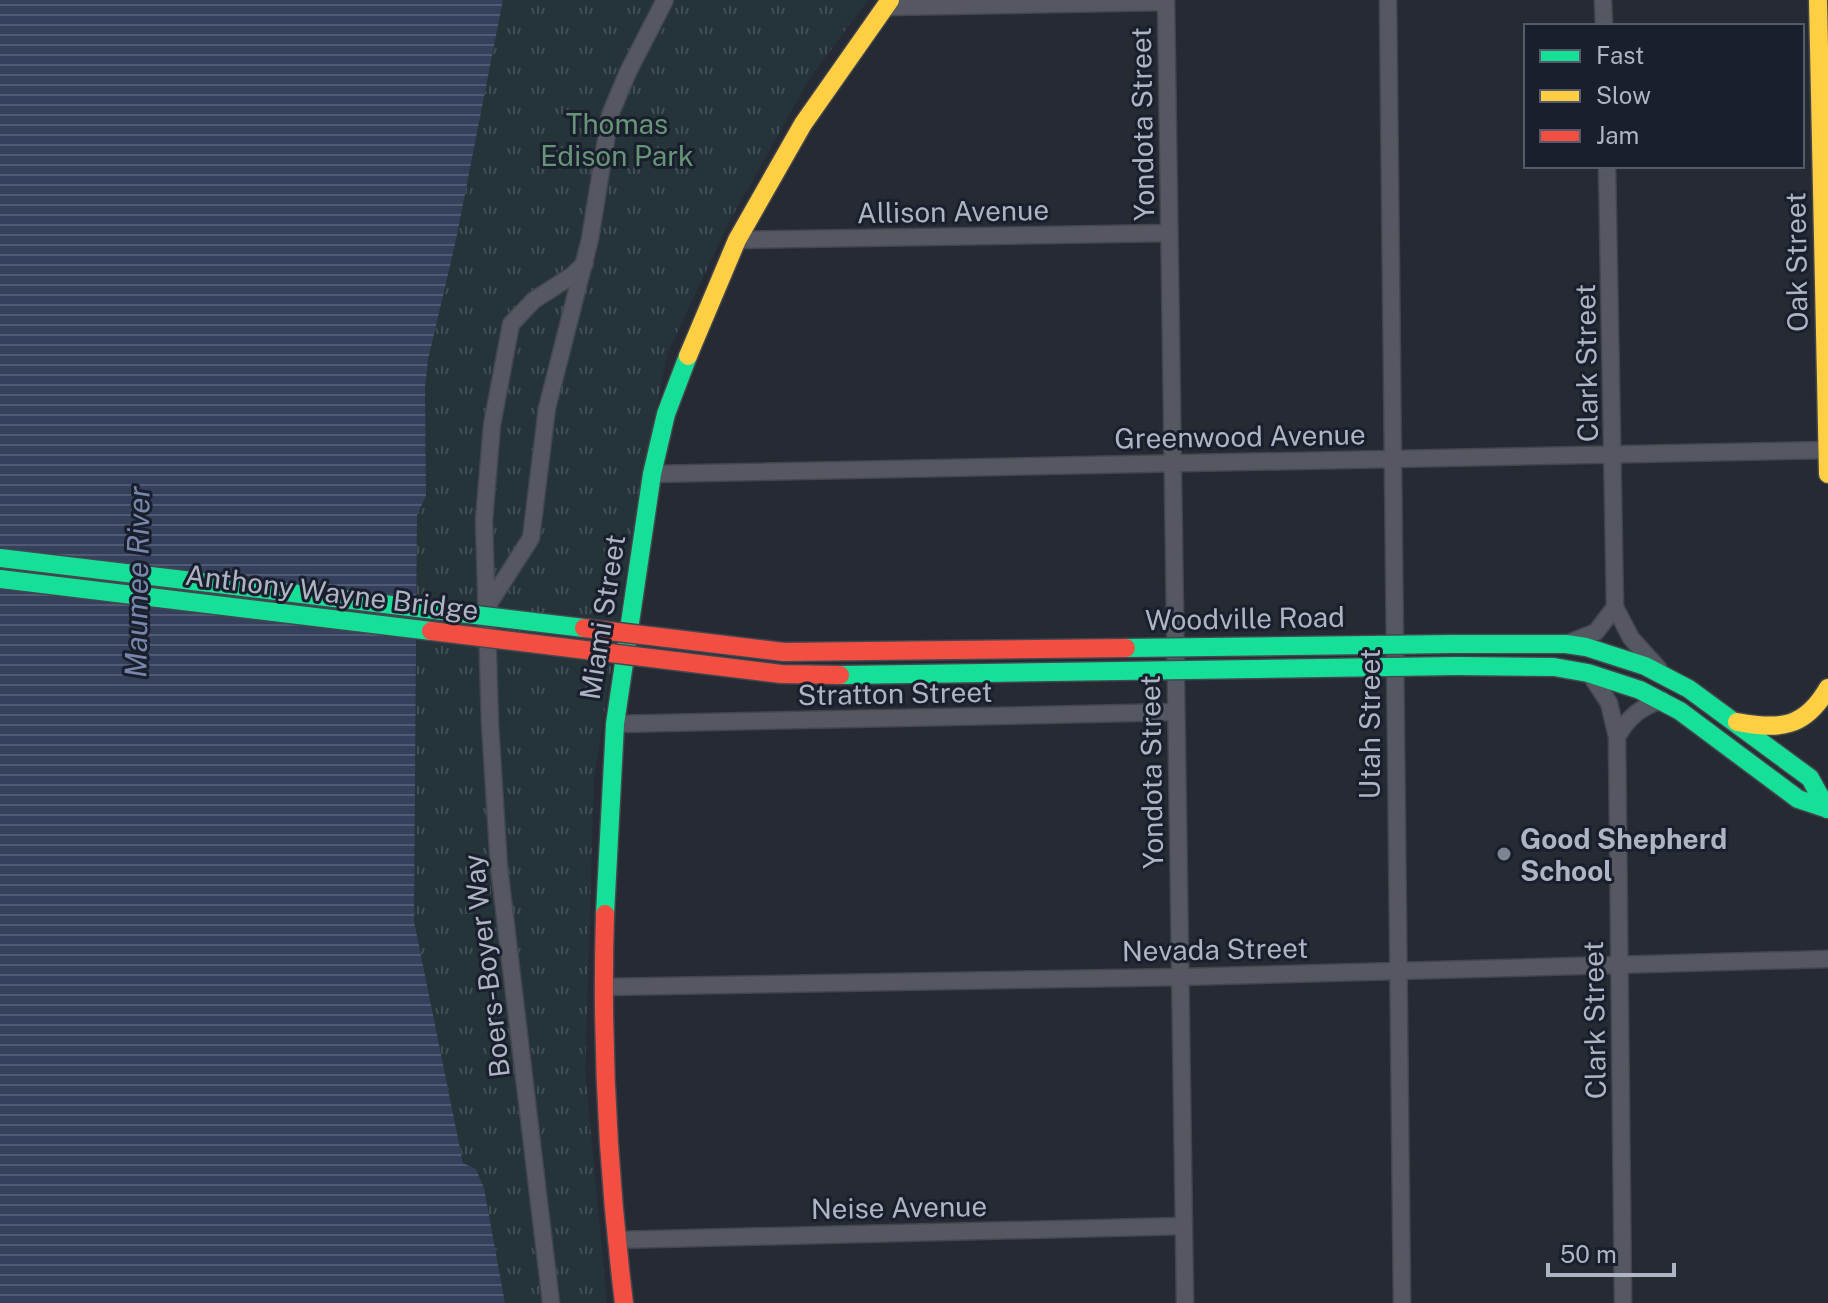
<svg xmlns="http://www.w3.org/2000/svg" width="1828" height="1303" font-family="'Public Sans',sans-serif">
  <style>
    .park { fill: url(#park-tufts) }
    .water { fill: url(#water-rules) }
    .lines { fill: none; stroke-linecap: round; stroke-linejoin: round }
    .street-casing { stroke: #44464e; stroke-width: 19 }
    .fast-casing { stroke: #44464e; stroke-width: 21 }
    .slow-casing { stroke: #44464e; stroke-width: 21 }
    .jam-casing { stroke: #44464e; stroke-width: 21 }
    .street { stroke: #565861; stroke-width: 16 }
    .fast { stroke: #16e098; stroke-width: 18 }
    .slow { stroke: #ffcf43; stroke-width: 18 }
    .jam { stroke: #f24e42; stroke-width: 18 }
    .fast-bridge-casing { stroke: #434750; stroke-width: 21; stroke-linecap: butt }
    .jam-bridge-casing { stroke: #434750; stroke-width: 21; stroke-linecap: butt }
    .fast-bridge { stroke: #16e098; stroke-width: 18 }
    .jam-bridge { stroke: #f24e42; stroke-width: 18 }
    .poi-dot { fill: #7f8492; stroke: #1a1f2d; stroke-width: 3 }
    .labels { text-anchor: middle; dominant-baseline: central; stroke-width: 6; stroke-linejoin: round; paint-order: stroke }
    .park-label { font-size: 28px; fill: #679577; stroke: #1a1f2d }
    .street-label { font-size: 28px; fill: #afb4c5; stroke: #1a1f2d }
    .poi-label { font-size: 28px; font-weight: bold; fill: #afb4c5; stroke: #1a1f2d; text-anchor: start }
    .water-label { font-size: 30px; font-style: italic; fill: #7787ac; stroke: #1a1f2d }
  </style>
  <defs>
    <pattern id="park-tufts" width="24" height="20" patternUnits="userSpaceOnUse" patternTransform="scale(2)"><rect width="24" height="20" fill="#243439"/><path d="M3 7l-1-3M5 7V3M7 7l1-3M15 17l-1-3M17 17v-4M19 17l1-3" fill="none" stroke="#414f54"/></pattern>
    <pattern id="water-rules" width="6" height="5" patternUnits="userSpaceOnUse" patternTransform="scale(2)"><rect width="6" height="5" fill="#35415c"/><path d="M0 2.5h6" fill="none" stroke="#505a72"/></pattern>
  </defs>
  <rect width="100%" height="100%" fill="#262a33"/>
  <!-- park -->
  <path class="park" d="M503,0H868L810,78L729,222L667,354L629,553L594,779L585,1071L607,1303H505L484,1188L476,1169L463,1163L414,921L417,515L426,496L425,389L428,361L456,240Z"/>
  <!-- water -->
  <path class="water" d="M0,0H503L456,240L428,360L425,388L426,496L417,515L414,921L463,1163L476,1169L484,1188L505,1303H0Z"/>
  <g class="lines">
    <defs>
      <path id="street" d="M1166,0L1185,1303
        M1388,0L1402,1303
        M1603,0L1604,26
        M885,7L1166,2
        M1607,166L1615,607L1631,638L1659,669
        M737,240L1169,233
        M652,474L1828,450
        M488,605L531,538L547,408L590,239L610,115L628,72L665,0
        M1571,642L1596,632L1615,607
        M1592,677L1609,703L1617,737L1623,1303
        M615,724L1176,712
        M1617,737C1628,717 1641,707 1662,700
        M603,987L1180,977L1828,959
        M616,1240L1184,1226
        M551,1303L499,867L490,724L484,520L492,425L511,324L534,300L573,275L585,263"/>
      <path id="fast" d="M1452,644H1566L1586,647L1645,666L1689,689L1810,778L1827,809
        M1457,666L1554,667L1588,673L1640,690L1680,711L1798,799L1828,809
        M605,914L615,724L652,474L666,414L688,356"/>
      <path id="slow" d="M1818,0L1828,474
        M688,356L737,240L803,124L890,0
        M1737,722C1780,730 1805,728 1828,688"/>
      <path id="jam" d="M605,914C601,1044 608,1174 624,1303"/>
    </defs>
    <!-- street casing -->
    <use href="#street" class="street-casing"/>
    <!-- fast casing -->
    <use href="#fast" class="fast-casing"/>
    <!-- slow casing -->
    <use href="#slow" class="slow-casing"/>
    <!-- jam casing -->
    <use href="#jam" class="jam-casing"/>
    <!-- street -->
    <use href="#street" class="street"/>
    <!-- fast -->
    <use href="#fast" class="fast"/>
    <!-- slow -->
    <use href="#slow" class="slow"/>
    <!-- jam -->
    <use href="#jam" class="jam"/>
    <defs>
      <path id="fast-bridge" d="M0,558L584,628
        M0,579L431,631
        M1126,648L1452,644
        M840,675L1457,666"/>
      <path id="jam-bridge" d="M584,628L784,652L1126,648
        M431,631L781,674L840,675"/>
    </defs>
    <!-- fast-bridge casing -->
    <use href="#fast-bridge" class="fast-bridge-casing"/>
    <!-- jam-bridge casing -->
    <use href="#jam-bridge" class="jam-bridge-casing"/>
    <!-- fast-bridge -->
    <use href="#fast-bridge" class="fast-bridge"/>
    <!-- jam-bridge -->
    <use href="#jam-bridge" class="jam-bridge"/>
  </g>
  <!-- markers -->
  <circle class="poi-dot" cx="1504" cy="854" r="8"/>
  <g class="labels">
    <!-- park labels -->
    <g class="park-label">
      <text x="617" y="123">Thomas<tspan x="617" dy="32">Edison Park</tspan></text>
    </g>
    <!-- street labels -->
    <g class="street-label">
      <text transform="translate(1142 124) rotate(-91)">Yondota Street</text>
      <text transform="translate(953 211) rotate(-1)">Allison Avenue</text>
      <text transform="translate(1796 262) rotate(-91)">Oak Street</text>
      <text transform="translate(1586 363) rotate(-91)">Clark Street</text>
      <text transform="translate(1240 436) rotate(-1)">Greenwood Avenue</text>
      <text transform="translate(332 592) rotate(7)">Anthony Wayne Bridge</text>
      <text transform="translate(602 617) rotate(-81)">Miami Street</text>
      <text transform="translate(1245 618) rotate(-1)">Woodville Road</text>
      <text transform="translate(895 693) rotate(-1)">Stratton Street</text>
      <text transform="translate(1369 724) rotate(-90)">Utah Street</text>
      <text transform="translate(1151 772) rotate(-91)">Yondota Street</text>
      <text transform="translate(1215 949) rotate(-1)">Nevada Street</text>
      <text transform="translate(486 966) rotate(-97)">Boers-Boyer Way</text>
      <text transform="translate(1594 1020) rotate(-91)">Clark Street</text>
      <text transform="translate(899 1207) rotate(-1)">Neise Avenue</text>
    </g>
    <!-- poi labels -->
    <g class="poi-label">
      <text x="1520" y="838">Good Shepherd<tspan x="1520" dy="32">School</tspan></text>
    </g>
    <!-- water labels -->
    <g class="water-label">
      <text transform="translate(137 582) rotate(-89)">Maumee River</text>
    </g>
  </g>
  <!-- legend -->
  <rect x="1524" y="24" width="280" height="144" fill="#1a1f2d" stroke="#565b6a" stroke-width="2"/>
  <rect x="1540" y="50" width="40" height="12" fill="#16e098" stroke="#565b6a" stroke-width="2"/>
  <text x="1596" y="64" font-size="24" fill="#afb4c5">Fast</text>
  <rect x="1540" y="90" width="40" height="12" fill="#ffcf43" stroke="#565b6a" stroke-width="2"/>
  <text x="1596" y="104" font-size="24" fill="#afb4c5">Slow</text>
  <rect x="1540" y="130" width="40" height="12" fill="#f24e42" stroke="#565b6a" stroke-width="2"/>
  <text x="1596" y="144" font-size="24" fill="#afb4c5">Jam</text>
  <!-- scale -->
  <path d="M1548 1263v12h126v-12" fill="none" stroke="#afb4c5" stroke-width="4"/>
  <text x="1560" y="1263" font-size="24" fill="#afb4c5" stroke="#1a1f2d" stroke-width="6" paint-order="stroke">50 m</text>
</svg>
